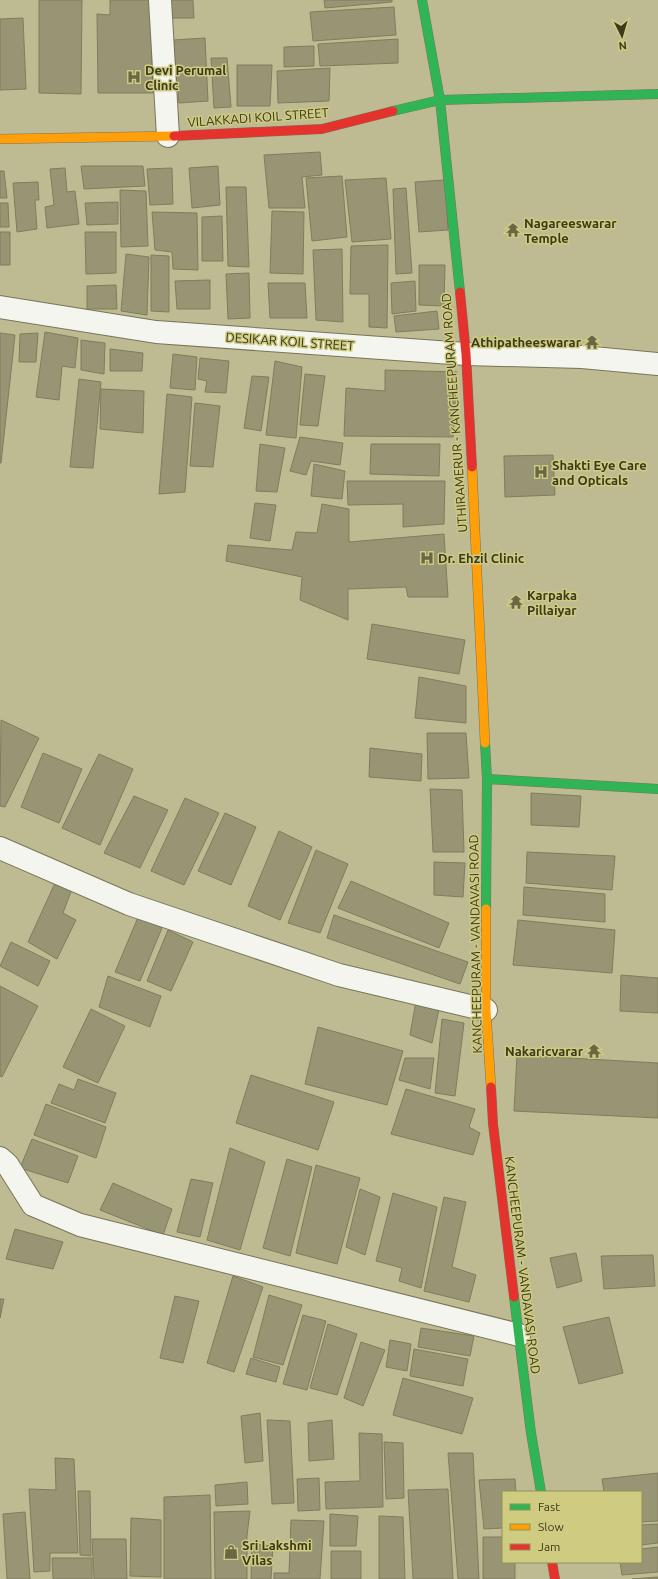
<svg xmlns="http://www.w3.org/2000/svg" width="658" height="1579" font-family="Ubuntu,sans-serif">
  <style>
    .building { fill: #989574; stroke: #7f7d5b }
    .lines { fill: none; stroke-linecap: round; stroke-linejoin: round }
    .street-casing { stroke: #777558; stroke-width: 24 }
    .fast-casing { stroke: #777558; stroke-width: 10 }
    .slow-casing { stroke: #777558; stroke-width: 10 }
    .jam-casing { stroke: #777558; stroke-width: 10 }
    .street { stroke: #f5f5ef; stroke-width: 22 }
    .fast { stroke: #30b455; stroke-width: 9 }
    .slow { stroke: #ff9f0a; stroke-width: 9 }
    .jam { stroke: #e5322d; stroke-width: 9 }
    .labels { text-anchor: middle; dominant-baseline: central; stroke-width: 3; stroke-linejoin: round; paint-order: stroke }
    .poi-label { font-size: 13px; font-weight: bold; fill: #3c3a1c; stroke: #cfcb81; text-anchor: start }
    .street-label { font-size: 13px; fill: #3c3a1c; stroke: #cfcb81 }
  </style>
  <rect width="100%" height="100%" fill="#bebb92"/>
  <!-- building -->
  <path class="building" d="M39,0H82L81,94L39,93Z
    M110,0H150L153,93H98L97,14L110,15Z
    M171,0H193L194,18H172Z
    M324,0H392V2L325,8Z
    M394,7L396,35L313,41L310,12Z
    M23,18L26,89L0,90V19Z
    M205,38L208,101L179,103L173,40Z
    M398,39V63L320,66L318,44Z
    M314,46V66L284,67V47Z
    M211,58H227L231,107L214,108Z
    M237,65H272L270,106H237Z
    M330,68L329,101L278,103L277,71Z
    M320,152L322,175L302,177L305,208H269L264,155Z
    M81,166H143L145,186L84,189Z
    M218,166L220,205L192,208L189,168Z
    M65,168L67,192L75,191L79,224L47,228L45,207L54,205L50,169Z
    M172,168L173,204L150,205L147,169Z
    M0,171H4L7,198H0Z
    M342,176L347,237L312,241L306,178Z
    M386,178L391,239L352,242L345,180Z
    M445,180L448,230L419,232L415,182Z
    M38,182L39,200H35L37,229L17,232L13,183Z
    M226,187H246L249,267L228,266Z
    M406,188L412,273L396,274L393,189Z
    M120,190L146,191L148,246L121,247Z
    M118,202V224L87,225L85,203Z
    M0,203H8L9,227H0Z
    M272,211L304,212L303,274L270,273Z
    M152,212L197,213L198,270L173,269L172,252L155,250Z
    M222,216L223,261H202V217Z
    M0,232H10V265H0Z
    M85,232H116V273L86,274Z
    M388,245L387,328L369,327V294H350L351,246Z
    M342,249L343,322L316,320L313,250Z
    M126,254L149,257L147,315L121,311Z
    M151,255L169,256V312L151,311Z
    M419,265H445L444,306L419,305Z
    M249,273L250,318L228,319L226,274Z
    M210,280V309H177L175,281Z
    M415,281L416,311L392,314L391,283Z
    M268,283H305L307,318H270Z
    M116,285L117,309H87V286Z
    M437,311L439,329L396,332L394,316Z
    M45,332L78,338L75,368L62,366L59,400L36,397Z
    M0,333L15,335L1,463H0Z
    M38,333L36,362H19L20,334Z
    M81,340L105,343L104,374L81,370Z
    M110,349L143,353L142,371H110Z
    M173,354L197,357L195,390L170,388Z
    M200,358L229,361L226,393L205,392L207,381L198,379Z
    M275,361L302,367L296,438L266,435Z
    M385,370L457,372L453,437L344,436L346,388L385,391Z
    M305,374L325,376L318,426L300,425Z
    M252,376L269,377L261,431L244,428Z
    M79,379L101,382L93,468L70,467Z
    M101,389L144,391L143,433L100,429Z
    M167,394L192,397L185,492L159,494Z
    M195,403L220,406L213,467L190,466Z
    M300,437L343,443L340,465L311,461L306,475L290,471Z
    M260,444L285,448L277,492L256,491Z
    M371,444H440L439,476L370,474Z
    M553,455L555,495L505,497L504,456Z
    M314,464L345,471L342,499L311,496Z
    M347,481H445L444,524L403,527V504L348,505Z
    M255,503L276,505L270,541L250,538Z
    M322,504L349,509V542L444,534L448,597H408L406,587L348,589V620L300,600L302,577L226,561L228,545L292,550L296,532L317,533Z
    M372,624L465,640L459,674L367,659Z
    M419,677L466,686V723L415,718Z
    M1,720L39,738L5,807L0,806Z
    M427,733H466L469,778L428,779Z
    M370,748L422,754L421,781L369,777Z
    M43,753L82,769L59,823L21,807Z
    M99,754L133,769L100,845L62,828Z
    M430,789L462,790L464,852H433Z
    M531,793L581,796L579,827L531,825Z
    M134,796L168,810L140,868L104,853Z
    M185,798L219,813L184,885L151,871Z
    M225,813L256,827L231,885L198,871Z
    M279,831L312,847L280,920L248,906Z
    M316,850L348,864L320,933L288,923Z
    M527,852L615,856L612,890L526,883Z
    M434,862L465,863L463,897L434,895Z
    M351,881L449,923L439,948L338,908Z
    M55,883L72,889L63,913L76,920L57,959L28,942Z
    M524,887L605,894V922L523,915Z
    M139,915L162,928L140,981L115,972Z
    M334,915L468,962L460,984L327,938Z
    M518,920L615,930L612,973L513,965Z
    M168,930L193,942L171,991L147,981Z
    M11,942L50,961L38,986L0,966Z
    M621,975L658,978V1013L620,1011Z
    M108,976L161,996L150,1027L99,1007Z
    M0,986L38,1006L2,1077L0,1076Z
    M416,1001L439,1009L432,1043L410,1035Z
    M91,1009L125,1026L98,1083L63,1067Z
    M442,1019L464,1023L455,1096L435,1093Z
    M318,1027L403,1051L387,1105L305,1084Z
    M517,1055L658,1063V1118L514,1111Z
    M405,1058H434L430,1089L399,1080Z
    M251,1075L334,1102L318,1150L236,1123Z
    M78,1079L116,1093L105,1123L51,1103L59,1084L74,1090Z
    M406,1089L475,1109L469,1127L480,1133L473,1155L391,1134Z
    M46,1104L106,1127L96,1158L34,1135Z
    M32,1139L78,1156L68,1183L20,1168Z
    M230,1148L265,1162L240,1250L207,1240Z
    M287,1159L312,1167L290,1256L263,1248Z
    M316,1165L360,1178L337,1264L296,1253Z
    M191,1179L213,1183L200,1237L177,1232Z
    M113,1183L172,1209L163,1235L100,1210Z
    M360,1189L380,1197L365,1255L346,1247Z
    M393,1193L437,1207L421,1288L399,1281L402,1268L376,1261Z
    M444,1197L466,1202L452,1267L476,1275L469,1302L424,1291Z
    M15,1229L63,1242L53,1269L6,1259Z
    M576,1253L582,1281L557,1288L550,1258Z
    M653,1255L655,1286L604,1289L601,1256Z
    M233,1276L263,1287L234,1372L207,1363Z
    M269,1295L302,1305L283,1365L253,1357Z
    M175,1296L199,1301L183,1363L160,1358Z
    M0,1299H4L0,1318Z
    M303,1315L326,1321L307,1390L283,1384Z
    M609,1317L623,1373L579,1384L563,1327Z
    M328,1324L357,1334L337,1395L310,1388Z
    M421,1328L474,1336L470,1356L418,1347Z
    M390,1340L411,1344L407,1371L386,1367Z
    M361,1342L385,1350L363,1406L344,1398Z
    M414,1349L468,1359L463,1386L410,1376Z
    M251,1358L280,1367L276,1382L246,1374Z
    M403,1378L473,1398L462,1434L393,1415Z
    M260,1413L263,1461L245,1463L241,1416Z
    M267,1420L290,1421L294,1503L272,1504Z
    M332,1420L334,1459L309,1461L308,1423Z
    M359,1433L382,1434L383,1507L326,1509L325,1482L360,1481Z
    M384,1442L403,1443L404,1498L386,1499Z
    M448,1453H473L479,1579H458Z
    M55,1458L74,1459L78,1553H50V1571L34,1572L29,1489L56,1490Z
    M658,1473V1521L641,1522V1492H604L602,1479Z
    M319,1478L320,1510L298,1511L297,1479Z
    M515,1479L516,1492H503V1528L484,1529L479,1480Z
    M247,1482L248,1504L216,1506L215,1485Z
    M448,1489L453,1579H413L408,1490Z
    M78,1491H90L91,1556L80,1555Z
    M210,1495L211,1579H164V1497Z
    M250,1511L247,1536V1579H215L214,1512Z
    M25,1512L30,1579H7L3,1514Z
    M330,1514L358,1516L356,1546H330Z
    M379,1516L403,1517L405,1579H379Z
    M131,1518L161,1520V1577L130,1576Z
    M291,1520L324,1521L320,1579H274V1573H289Z
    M658,1524V1543L641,1545V1525Z
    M483,1537H503V1562H515V1579H483Z
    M92,1539H126L127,1579H94Z
    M252,1544L273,1546L271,1579H251Z
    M658,1547V1572L622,1575L620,1562H641V1549Z
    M331,1551H361V1579H331Z
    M52,1558H92V1579H53Z
    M658,1577V1579H632Z"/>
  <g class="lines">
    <defs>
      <path id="street" d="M160,0L168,136
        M0,307L156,332L466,354L582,357L658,364
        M0,848L129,904L339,975L486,1010
        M0,1158L7,1164L33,1205L80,1225L519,1335"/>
      <path id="fast" d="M422,0L440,100L460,292
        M393,111L440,100L658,94
        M485,743L487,779L486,909
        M487,779L658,789
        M514,1297L531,1433L541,1492"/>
      <path id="slow" d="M0,139L174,136
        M472,467L485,743
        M486,909V1010L491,1087"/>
      <path id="jam" d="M174,136L322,129L393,111
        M460,292L466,354L472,467
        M491,1087L493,1124L514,1297
        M552,1562L555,1579"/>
    </defs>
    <!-- street casing -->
    <use href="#street" class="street-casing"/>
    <!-- fast casing -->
    <use href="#fast" class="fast-casing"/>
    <!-- slow casing -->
    <use href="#slow" class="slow-casing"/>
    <!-- jam casing -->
    <use href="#jam" class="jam-casing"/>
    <!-- street -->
    <use href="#street" class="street"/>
    <!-- fast -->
    <use href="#fast" class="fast"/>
    <!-- slow -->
    <use href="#slow" class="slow"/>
    <!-- jam -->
    <use href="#jam" class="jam"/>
  </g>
  <!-- icons -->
  <defs>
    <symbol id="hospital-bare" viewBox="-9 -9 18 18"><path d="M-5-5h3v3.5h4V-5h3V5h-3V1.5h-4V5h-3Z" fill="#6a6745" stroke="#cfcb81" stroke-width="2.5" paint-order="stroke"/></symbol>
    <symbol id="temple-bare" viewBox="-9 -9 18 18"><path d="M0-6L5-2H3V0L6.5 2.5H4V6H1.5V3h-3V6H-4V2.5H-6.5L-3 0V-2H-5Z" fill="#6a6745" stroke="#cfcb81" stroke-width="2.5" paint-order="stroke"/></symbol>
    <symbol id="shop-bare" viewBox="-9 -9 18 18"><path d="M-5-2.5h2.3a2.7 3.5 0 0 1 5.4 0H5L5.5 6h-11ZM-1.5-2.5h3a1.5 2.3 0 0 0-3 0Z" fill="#6a6745" stroke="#cfcb81" stroke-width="2.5" paint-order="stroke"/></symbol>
  </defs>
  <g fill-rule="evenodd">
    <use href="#hospital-bare" x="124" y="67" width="20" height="20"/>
    <use href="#temple-bare" x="503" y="220" width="20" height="20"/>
    <use href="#temple-bare" x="582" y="332" width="20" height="20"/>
    <use href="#hospital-bare" x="531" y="462" width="20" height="20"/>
    <use href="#hospital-bare" x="417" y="548" width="20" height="20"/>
    <use href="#temple-bare" x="506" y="592" width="20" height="20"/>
    <use href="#temple-bare" x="584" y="1041" width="20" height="20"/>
    <use href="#shop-bare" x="221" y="1542" width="20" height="20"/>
  </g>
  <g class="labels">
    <!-- poi labels -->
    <g class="poi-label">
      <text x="145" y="70">Devi Perumal<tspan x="145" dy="15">Clinic</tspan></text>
      <text x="524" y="223">Nagareeswarar<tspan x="524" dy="15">Temple</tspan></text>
      <text x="581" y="342" text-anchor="end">Athipatheeswarar</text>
      <text x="552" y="465">Shakti Eye Care<tspan x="552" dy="15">and Opticals</tspan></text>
      <text x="438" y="558">Dr. Ehzil Clinic</text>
      <text x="527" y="595">Karpaka<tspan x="527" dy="15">Pillaiyar</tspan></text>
      <text x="583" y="1051" text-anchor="end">Nakaricvarar</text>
      <text x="242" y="1545">Sri Lakshmi<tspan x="242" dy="15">Vilas</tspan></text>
    </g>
    <!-- street labels -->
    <g class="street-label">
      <text transform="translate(258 117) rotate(-4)">VILAKKADI KOIL STREET</text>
      <text transform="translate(290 341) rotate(4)">DESIKAR KOIL STREET</text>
      <text transform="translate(454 413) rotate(-94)">UTHIRAMERUR - KANCHEEPURAM ROAD</text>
      <text transform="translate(475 944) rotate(-91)">KANCHEEPURAM - VANDAVASI ROAD</text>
      <text transform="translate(523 1265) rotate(83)">KANCHEEPURAM - VANDAVASI ROAD</text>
    </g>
  </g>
  <!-- legend -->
  <rect x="502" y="1491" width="140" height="72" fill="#cfcb81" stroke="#949159"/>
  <rect x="510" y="1504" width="20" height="6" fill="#30b455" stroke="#949159"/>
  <text x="538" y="1511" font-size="12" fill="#3c3a1c">Fast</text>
  <rect x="510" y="1524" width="20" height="6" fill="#ff9f0a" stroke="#949159"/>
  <text x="538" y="1531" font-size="12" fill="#3c3a1c">Slow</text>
  <rect x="510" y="1544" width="20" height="6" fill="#e5322d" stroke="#949159"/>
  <text x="538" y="1551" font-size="12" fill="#3c3a1c">Jam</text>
  <!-- north arrow -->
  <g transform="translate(622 36) rotate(175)" stroke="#cfcb81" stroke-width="3" paint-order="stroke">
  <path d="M0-3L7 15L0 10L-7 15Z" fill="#3c3a1c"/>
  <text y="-6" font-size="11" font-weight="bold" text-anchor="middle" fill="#3c3a1c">N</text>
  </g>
</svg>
